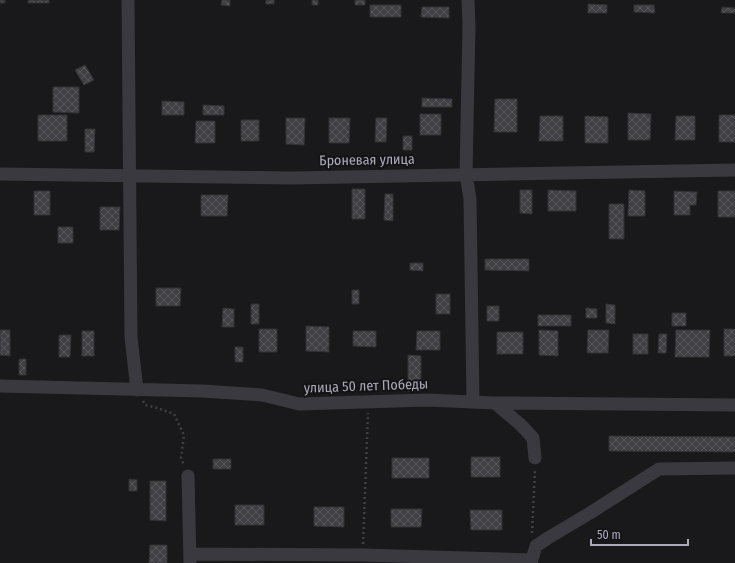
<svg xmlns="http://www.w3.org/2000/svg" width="735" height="563" font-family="'Fira Sans Condensed',sans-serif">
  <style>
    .building { fill: url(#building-cross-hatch); stroke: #333236 }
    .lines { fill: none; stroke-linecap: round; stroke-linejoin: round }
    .path { stroke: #3f3f46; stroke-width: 2.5; stroke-dasharray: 2 3; stroke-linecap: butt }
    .minor { stroke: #3a393f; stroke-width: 13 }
    .labels { text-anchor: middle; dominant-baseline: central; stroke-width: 4; stroke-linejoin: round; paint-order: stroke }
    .street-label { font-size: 14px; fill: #ababba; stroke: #141315 }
  </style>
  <defs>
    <pattern id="building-cross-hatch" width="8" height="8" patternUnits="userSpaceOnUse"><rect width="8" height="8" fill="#403f44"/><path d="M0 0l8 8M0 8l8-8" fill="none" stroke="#59585d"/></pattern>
  </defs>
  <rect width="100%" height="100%" fill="#19181a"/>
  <!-- building -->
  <path class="building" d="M0,0H5V3H0Z
    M28,0H49V3H28Z
    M222,0H230V6L221,5Z
    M266,0H274V4H266Z
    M312,0H318V5H312Z
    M355,0H365V5H355Z
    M588,4L607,5V13H588Z
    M370,5H401V17H370Z
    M634,5H654L655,13L634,12Z
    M422,7H449V18L421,17Z
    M722,7L735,8V13H721Z
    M85,65L94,80L84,85L75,70Z
    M53,87H79V113L53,112Z
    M422,98L452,99V107H422Z
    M495,99H517V132H494Z
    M162,101L184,102V115H162Z
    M203,105L224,106V115H203Z
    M628,113L651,114L650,140H628Z
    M420,114H441V135H420Z
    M38,115H67V141H38Z
    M719,115H735V142H719Z
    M540,116H563V141H539Z
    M585,116L608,117V143H585Z
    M676,116H695V140H675Z
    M286,118H305L304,145L286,144Z
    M329,118H350L349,143H329Z
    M376,118H387L386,142H375Z
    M241,120H259V141H241Z
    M196,121H215V143H195Z
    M85,129H95L94,152H85Z
    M403,136H412V150H403Z
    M352,189H365V219H352Z
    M520,190H532V214L520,213Z
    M548,190L576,191V211H548Z
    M629,190L645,191V216H628Z
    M34,191H50V215H34Z
    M674,191L697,192L696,205H690V215H674Z
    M718,191H735V217H718Z
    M385,194H393V221L384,220Z
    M201,195H228L227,216H201Z
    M609,204H624V239H609Z
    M100,207H120L119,230H100Z
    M58,227H73V243H58Z
    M485,259H529V271L485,270Z
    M410,263H423V271L410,270Z
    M156,288H181L180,306H156Z
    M352,290H359V304H352Z
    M436,294H450V314H436Z
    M251,304H259V324H251Z
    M606,304L615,305V324L606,323Z
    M487,306H499V321H487Z
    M223,308L234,309V327H222Z
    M586,308L597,309V318H586Z
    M672,313H686V326H672Z
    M538,315H571V326H538Z
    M306,326L329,327V352L306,351Z
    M259,329H277V352H259Z
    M724,329H735V356H724Z
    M0,330H10V356L0,355Z
    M539,330L558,331V356L539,355Z
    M588,330H609L608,353H587Z
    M676,330H710L709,357H675Z
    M82,331H94V356H82Z
    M353,331H376V347L353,346Z
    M417,331H440V350H416Z
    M497,332H523V354H497Z
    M633,334H648V354H633Z
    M659,334H667L666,353H658Z
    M59,335H71L70,357H59Z
    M235,347H243V362H235Z
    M408,355L421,356V391H408Z
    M19,359H26V375H19Z
    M609,436L735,437V452L609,451Z
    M471,457H500V477H471Z
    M392,458H429V478H392Z
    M213,459H231V469H213Z
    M129,479L137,480V491H129Z
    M150,481H166V521L150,520Z
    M235,505H264V525H235Z
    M314,507H344V527L314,526Z
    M391,509H422L421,527H391Z
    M470,510H502V530H471Z
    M150,545H167V563H149Z"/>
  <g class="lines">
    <!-- path -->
    <path class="path" d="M143,401L145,405L157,408L174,414L184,435L181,458L184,465
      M532,533L535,470
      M363,544L368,413"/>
    <!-- minor -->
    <path class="minor" d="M128,0L131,337L137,390
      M468,0L469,26L466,174L470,199L473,402
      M0,174L292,178L735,170
      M0,386L202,391L262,395L299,404L427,400L495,403L735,405
      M495,403L521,425L533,438L535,458
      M188,476L190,562
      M190,554L363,555L531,560
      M531,563L536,546L548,538L590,513L659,469L735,468"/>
  </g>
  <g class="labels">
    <!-- street labels -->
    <g class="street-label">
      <text transform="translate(367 160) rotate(-1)">Броневая улица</text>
      <text transform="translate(366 386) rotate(-2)">улица 50 лет Победы</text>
    </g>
  </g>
  <!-- scale -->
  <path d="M591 539v6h97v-6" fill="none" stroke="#ababba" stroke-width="2"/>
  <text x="597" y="539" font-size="12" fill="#ababba" stroke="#141315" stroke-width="3" paint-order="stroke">50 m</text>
</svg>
